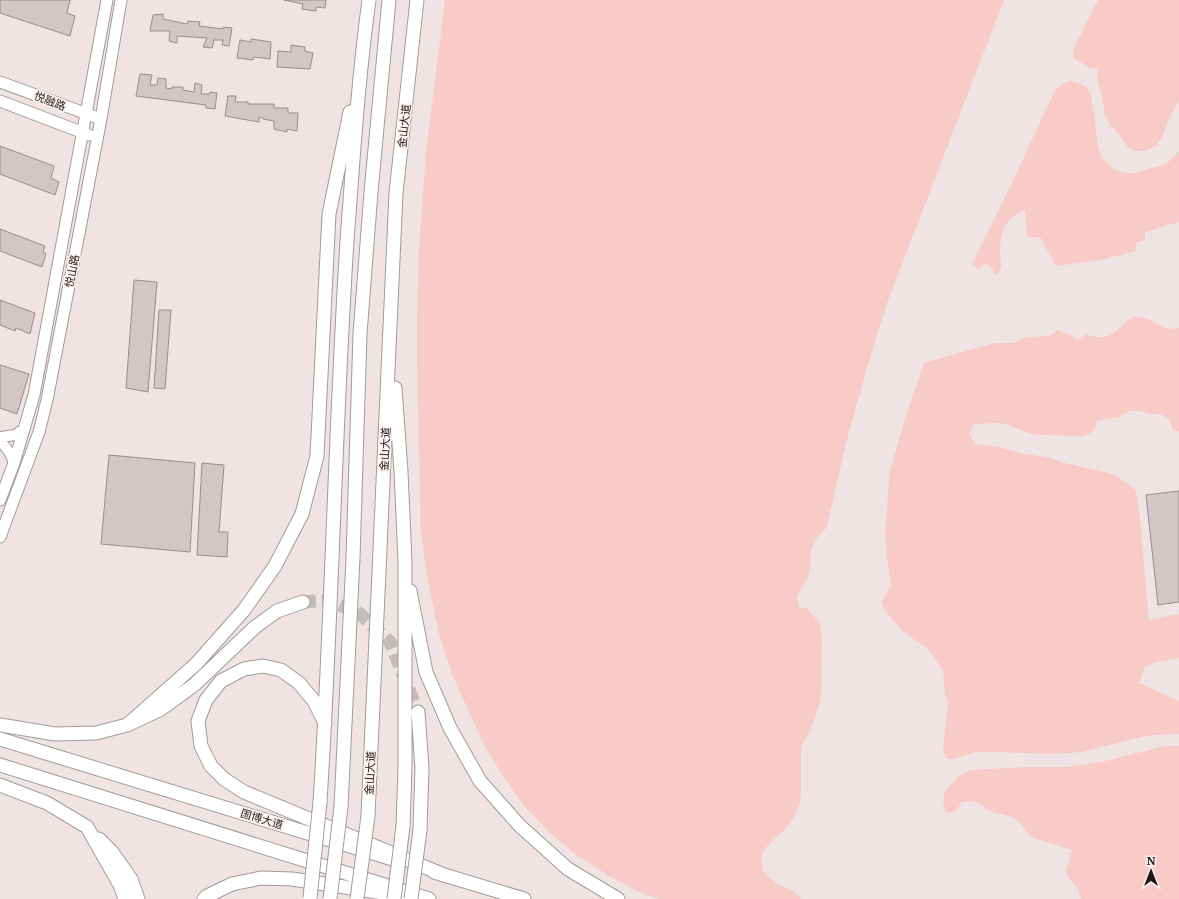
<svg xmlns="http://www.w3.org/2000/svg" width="1179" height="899" font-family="Merriweather,'Noto Sans SC',serif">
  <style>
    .green { fill: #f8cbc6 }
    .building { fill: #d2c7c6; stroke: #998e8d }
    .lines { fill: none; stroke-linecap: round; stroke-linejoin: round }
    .trunk-tunnel { stroke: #c5bbbb; stroke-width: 13; stroke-dasharray: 13 6; stroke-linecap: butt }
    .tertiary-casing { stroke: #a49a99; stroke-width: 12 }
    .secondary-casing { stroke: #a49a99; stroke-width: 13 }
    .primary-casing { stroke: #a49a99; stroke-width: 15 }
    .trunk-casing { stroke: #a49a99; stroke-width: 15 }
    .tertiary { stroke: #fff; stroke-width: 10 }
    .secondary { stroke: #fff; stroke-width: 11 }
    .primary { stroke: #fff; stroke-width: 13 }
    .trunk { stroke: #fff; stroke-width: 13 }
    .trunk-bridge-casing { stroke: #a49a99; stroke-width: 15; stroke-linecap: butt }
    .trunk-bridge { stroke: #fff; stroke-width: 13 }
    .labels { text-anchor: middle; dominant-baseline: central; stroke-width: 3.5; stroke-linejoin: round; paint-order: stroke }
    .street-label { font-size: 11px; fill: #1d1919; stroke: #fdf1f0 }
  </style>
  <rect width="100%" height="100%" fill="#efe4e3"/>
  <!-- green -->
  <path class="green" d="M445,0H1004L887,303L866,371L845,447L827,527L815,540L811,550L810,568L808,577L797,597L799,607L808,609L820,624L822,636L821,694L819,705L811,729L801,747V793L800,802L797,811L791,822L784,830L770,843L764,850L761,859L763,871L769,877L776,883L795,892L801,899H659L641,893L609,876L575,854L547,830L525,807L501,773L484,745L452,674L439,634L428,582L421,533L417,371V310L419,251L426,151Z
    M1098,0H1179V101L1168,120L1162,138L1154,147L1145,151H1136L1128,147L1117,132L1110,125L1105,116L1102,97L1097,77L1098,68H1090L1084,64L1077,61L1073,57V50Z
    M1070,81C1076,82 1083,83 1087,88C1090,92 1091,98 1092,103C1093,109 1095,115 1095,121C1098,141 1095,155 1113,168C1124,175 1134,174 1145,170C1149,168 1153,168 1157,167C1167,165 1173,158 1179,151V222L1145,232V240L1136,243L1137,251L1100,260L1056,266L1040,237H1027L1025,210C1005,217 1000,233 1000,253C1000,257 1002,263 1001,268C1000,271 997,274 996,276L992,268L986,263L979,269L972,264L1013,181L1055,90L1062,84Z
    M1134,316C1137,317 1141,317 1144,318C1157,321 1163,332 1179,328V431H1173L1169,419L1160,414H1150L1139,411H1129L1120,417L1097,421L1094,431L1084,436L1039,435L1028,433L1008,425L998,423L975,424L969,434L975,444L998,447L1021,453L1051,458L1061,462L1109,473L1118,477L1127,483L1136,491L1139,509L1149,620L1179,614V658L1156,662L1145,667L1139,683L1179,701V734L1156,735L1142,737L1080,752L1059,754L992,752H975L954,759H947L943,750L948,703L945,693L943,671L929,650L901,630L886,612L881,603L891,585L887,558L885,533L890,471L906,415L924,363L994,343H1014L1027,337L1049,336L1058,330L1068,334L1077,340L1086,334C1112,344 1115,329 1134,316Z
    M1165,746H1179V899H1081L1078,889L1070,880L1066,871L1072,850L1031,837L1023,826L1013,817L992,812L983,806L973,801L962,802L956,811L946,813L943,802L945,791L960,775L970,770L1025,767H1067L1101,762Z"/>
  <!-- building -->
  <path class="building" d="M0,0H70L67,13L75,16L70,36L0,13Z
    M284,0H326L325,8L316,7V11L302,9L303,4Z
    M163,14V19L187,24L188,21L200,22L199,26L223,29V27L232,28L229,46L222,45L223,40H214L212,48L203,47L207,38L177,36V43L169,41L170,31H150L153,15Z
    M251,39L271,42L270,59L254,57L253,60L237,58L240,40L251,42Z
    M291,45L305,47V51L313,53L310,69L277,67L278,51L291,52Z
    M140,74L152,75L150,85H157L158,78L166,79V88L172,89V87H183V90L194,92L195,83L202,85L201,94H210V92L217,93L215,109L206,108V105L136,96Z
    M228,96H236L235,102H248V104H274V108H288V113H298L297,131L287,129V132L274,129V121L263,119V118L259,117V122L225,116Z
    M0,146L54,166L51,178L59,182L55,195L0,174Z
    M0,229L45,246L43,252L46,254L42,267L0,251Z
    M134,280L157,282L148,392L126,388Z
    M0,300L35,313L30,334L16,328L15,331L0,325Z
    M159,310H171L165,389L154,388Z
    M0,365L29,374L17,414L0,408Z
    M109,455L195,463L190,552L101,544Z
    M202,463L224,465L219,532H228L227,557L197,555Z
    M1179,491V602L1158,605L1146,495Z"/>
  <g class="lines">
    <!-- trunk-tunnel -->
    <path class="trunk-tunnel" d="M303,602L329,600L360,614L390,642L418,712"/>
    <defs>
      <path id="tertiary" d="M0,437L15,435L25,428
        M0,442C8,448 11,455 14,463"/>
      <path id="secondary" d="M0,82L101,119
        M0,101L89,135
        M0,500L14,463L34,395L107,0
        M0,537L39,432L47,400L101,119L121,0"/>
      <path id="primary" d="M0,739L396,860
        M0,765L429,899
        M434,872L524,899"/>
      <path id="trunk" d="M395,388L401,471L405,562V768L403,826
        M410,591L426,672L450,728L480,781L520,826L568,869L618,899
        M418,712L422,768L420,830
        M325,723L314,701L299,683L281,670L263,666L244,669L221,681L206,700L198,721L201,746L211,766L224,779L244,792L444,875
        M0,725L55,734L96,733L127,725L161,709L194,685L255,627L277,611L303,602
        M127,725L196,664L244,610L275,566L302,514L317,456L329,214L350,112
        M0,785L47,803L87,827L120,885L125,899
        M320,802C332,615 335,428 347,241C353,161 358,80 369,0
        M341,807L353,558L360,334L371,192L389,0
        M368,816L396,193L417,0
        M99,839L112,852L131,879L138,899
        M204,899L207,896L232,884L261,878L292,879L422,899"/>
    </defs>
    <!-- tertiary casing -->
    <use href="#tertiary" class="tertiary-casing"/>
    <!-- secondary casing -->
    <use href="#secondary" class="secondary-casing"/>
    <!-- primary casing -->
    <use href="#primary" class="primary-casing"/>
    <!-- trunk casing -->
    <use href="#trunk" class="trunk-casing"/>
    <!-- tertiary -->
    <use href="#tertiary" class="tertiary"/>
    <!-- secondary -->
    <use href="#secondary" class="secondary"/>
    <!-- primary -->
    <use href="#primary" class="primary"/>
    <!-- trunk -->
    <use href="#trunk" class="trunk"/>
    <defs>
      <path id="trunk-bridge" d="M310,898L320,802
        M330,899L341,807
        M357,899L368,816
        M394,899L403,826
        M411,899L420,830"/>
    </defs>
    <!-- trunk-bridge casing -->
    <use href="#trunk-bridge" class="trunk-bridge-casing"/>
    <!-- trunk-bridge -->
    <use href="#trunk-bridge" class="trunk-bridge"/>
  </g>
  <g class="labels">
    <!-- street labels -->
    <g class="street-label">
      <text transform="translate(50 101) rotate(21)">悦融路</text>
      <text transform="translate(404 126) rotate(-84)">金山大道</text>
      <text transform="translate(72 271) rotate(-79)">悦山路</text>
      <text transform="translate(385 449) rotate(-87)">金山大道</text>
      <text transform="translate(370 773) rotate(-87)">金山大道</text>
      <text transform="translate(262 819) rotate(17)">国博大道</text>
    </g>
  </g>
  <!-- north arrow -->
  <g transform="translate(1151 871)" stroke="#fdf1f0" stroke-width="3" paint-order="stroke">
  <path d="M0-3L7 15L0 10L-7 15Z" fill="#1d1919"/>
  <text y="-6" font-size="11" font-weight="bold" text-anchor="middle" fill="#1d1919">N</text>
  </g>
</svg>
